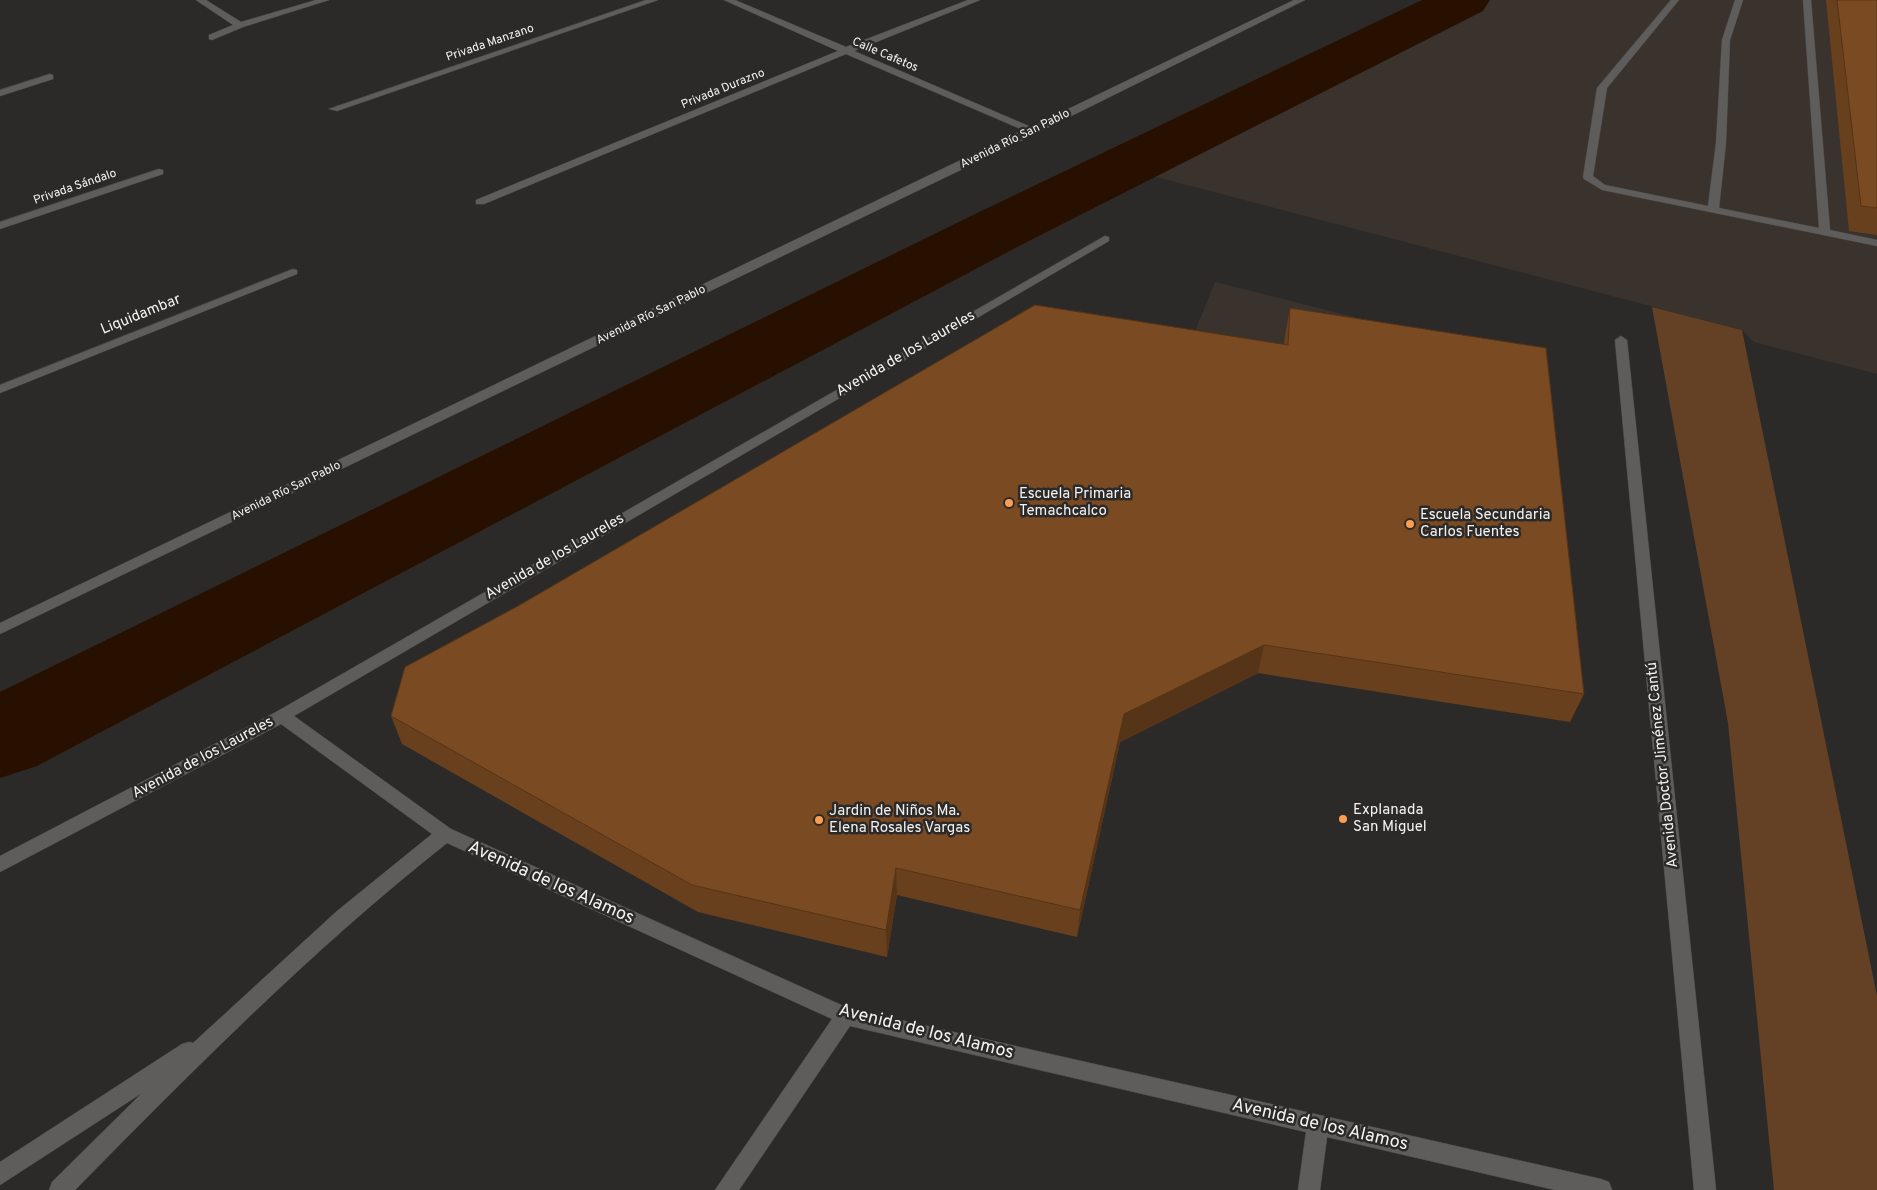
<svg xmlns="http://www.w3.org/2000/svg" width="1877" height="1190" font-family="Overpass,sans-serif">
  <style>
    .built { fill: #3a322d }
    .green { fill: #644024 }
    .lines { fill: none; stroke-linecap: round; stroke-linejoin: round }
    .river { fill: #281000; fill-rule: evenodd }
    .lane-casing { stroke: #4a4847; stroke-width: 1 }
    .street-casing { stroke: #4a4847; stroke-width: 1 }
    .lane { fill: #5f5d5b; fill-rule: evenodd }
    .street { fill: #5f5d5b; fill-rule: evenodd }
    .wall { fill: #69401d }
    .shaded-wall { fill: #553418 }
    .building { fill: #7a4a22; stroke: #553418 }
    .poi-dot { fill: #fb9e51; stroke: #2c2a28; stroke-width: 2 }
    .labels { text-anchor: middle; dominant-baseline: central; stroke-width: 5; stroke-linejoin: round; paint-order: stroke }
    .far-street-label { font-size: 12px; fill: #f3f2f1; stroke: #2c2a28 }
    .street-label { font-size: 15px; fill: #f3f2f1; stroke: #2c2a28 }
    .poi-label { font-size: 15px; fill: #f3f2f1; stroke: #2c2a28; text-anchor: start }
    .near-street-label { font-size: 18px; fill: #f3f2f1; stroke: #2c2a28 }
  </style>
  <rect width="100%" height="100%" fill="#2c2a28"/>
  <!-- built -->
  <path class="built" d="M1491,0H1877V374L1754,342L1742,330L1149,175Z
    M1215,282L1449,341L1282,372L1034,332L1072,310L1195,331Z"/>
  <!-- green -->
  <path class="green" d="M1652,307L1742,330L1877,996V1190H1774L1728,723Z"/>
  <g class="lines">
    <!-- river -->
    <path class="river" d="M1422,0H1490L1483,11L1021,245L37,766L0,778V692L973,215Z"/>
    <defs>
      <path id="lane" d="M1671,0H1679L1607,88L1593,176L1605,185L1708,206L1716,143L1722,40L1735,0H1743L1730,40L1726,143L1719,208L1819,228L1803,0H1811L1830,230L1877,240V246L1602,190L1584,179L1583,177L1597,88Z"/>
      <path id="street" d="M196,0H206L241,22L316,0H329L243,27L212,40L209,39V35L233,25Z
        M646,0H658L337,111L329,109Z
        M724,0H735L846,47L968,0H980L854,51L1031,127L1294,0H1305L1037,133L0,634V623L1023,130L846,54L484,204H476V200L838,51Z
        M50,74L53,75V79L0,96V90Z
        M159,169L163,170V174L0,229V222Z
        M1105,236L1109,237V241L294,716L451,829L848,1008L1601,1179L1609,1182L1612,1190H1555L1327,1137L1320,1190H1298L1306,1132L850,1026L739,1190H715L832,1019L447,843C313,949 194,1069 75,1190H49L52,1182L142,1093L0,1185V1162L182,1044L189,1042L193,1043L337,911L432,834L281,724L0,872V856L276,712Z
        M293,269L297,270V274L0,393V385Z
        M1621,336L1627,340L1716,1190H1694L1615,340Z"/>
    </defs>
    <!-- lane casing -->
    <use href="#lane" class="lane-casing"/>
    <!-- street casing -->
    <use href="#street" class="street-casing"/>
    <!-- lane -->
    <use href="#lane" class="lane"/>
    <!-- street -->
    <use href="#street" class="street"/>
  </g>
  <!-- wall -->
  <path class="wall" d="M1826,0H1877V235L1849,231Z
    M1290,308L1584,694L1570,722L1258,673L1120,742L1077,937L897,895L887,957L698,912L402,744L391,716L1284,345L1285,335Z"/>
  <!-- shaded-wall -->
  <path class="shaded-wall" d="M1264,645L1258,673L1120,742L1077,937L1080,910L1124,714Z
    M896,868L897,895L887,957L886,930Z"/>
  <!-- building -->
  <path class="building" d="M1837,0H1877V208L1861,206Z
    M1035,305L1288,345L1290,308L1546,348L1584,694L1264,645L1124,714L1080,910L896,868L886,930L692,885L391,716L405,667L518,606Z"/>
  <!-- markers -->
  <g class="poi-dot">
    <circle cx="1009" cy="503" r="5"/>
    <circle cx="1410" cy="524" r="5"/>
    <circle cx="1343" cy="819" r="5"/>
    <circle cx="819" cy="820" r="5"/>
  </g>
  <g class="labels">
    <!-- far-street labels -->
    <g class="far-street-label">
      <text transform="translate(490 43) rotate(-19)">Privada Manzano</text>
      <text transform="translate(885 55) rotate(23)">Calle Cafetos</text>
      <text transform="translate(723 89) rotate(-22)">Privada Durazno</text>
      <text transform="translate(1015 139) rotate(-26)">Avenida Río San Pablo</text>
      <text transform="translate(75 187) rotate(-19)">Privada Sándalo</text>
      <text transform="translate(651 315) rotate(-26)">Avenida Río San Pablo</text>
      <text transform="translate(286 491) rotate(-26)">Avenida Río San Pablo</text>
    </g>
    <!-- street labels -->
    <g class="street-label">
      <text transform="translate(141 315) rotate(-22)">Liquidambar</text>
      <text transform="translate(906 354) rotate(-30)">Avenida de los Laureles</text>
      <text transform="translate(555 557) rotate(-30)">Avenida de los Laureles</text>
      <text transform="translate(203 758) rotate(-28)">Avenida de los Laureles</text>
      <text transform="translate(1663 765) rotate(-96)">Avenida Doctor Jiménez Cantú</text>
    </g>
    <!-- poi labels -->
    <g class="poi-label">
      <text x="1019" y="494">Escuela Primaria<tspan x="1019" dy="17">Temachcalco</tspan></text>
      <text x="1420" y="515">Escuela Secundaria<tspan x="1420" dy="17">Carlos Fuentes</tspan></text>
      <text x="1353" y="810">Explanada<tspan x="1353" dy="17">San Miguel</tspan></text>
      <text x="829" y="811">Jardin de Niños Ma.<tspan x="829" dy="17">Elena Rosales Vargas</tspan></text>
    </g>
    <!-- near-street labels -->
    <g class="near-street-label">
      <text transform="translate(551 883) rotate(24)">Avenida de los Alamos</text>
      <text transform="translate(926 1032) rotate(14)">Avenida de los Alamos</text>
      <text transform="translate(1320 1125) rotate(13)">Avenida de los Alamos</text>
    </g>
  </g>
</svg>
